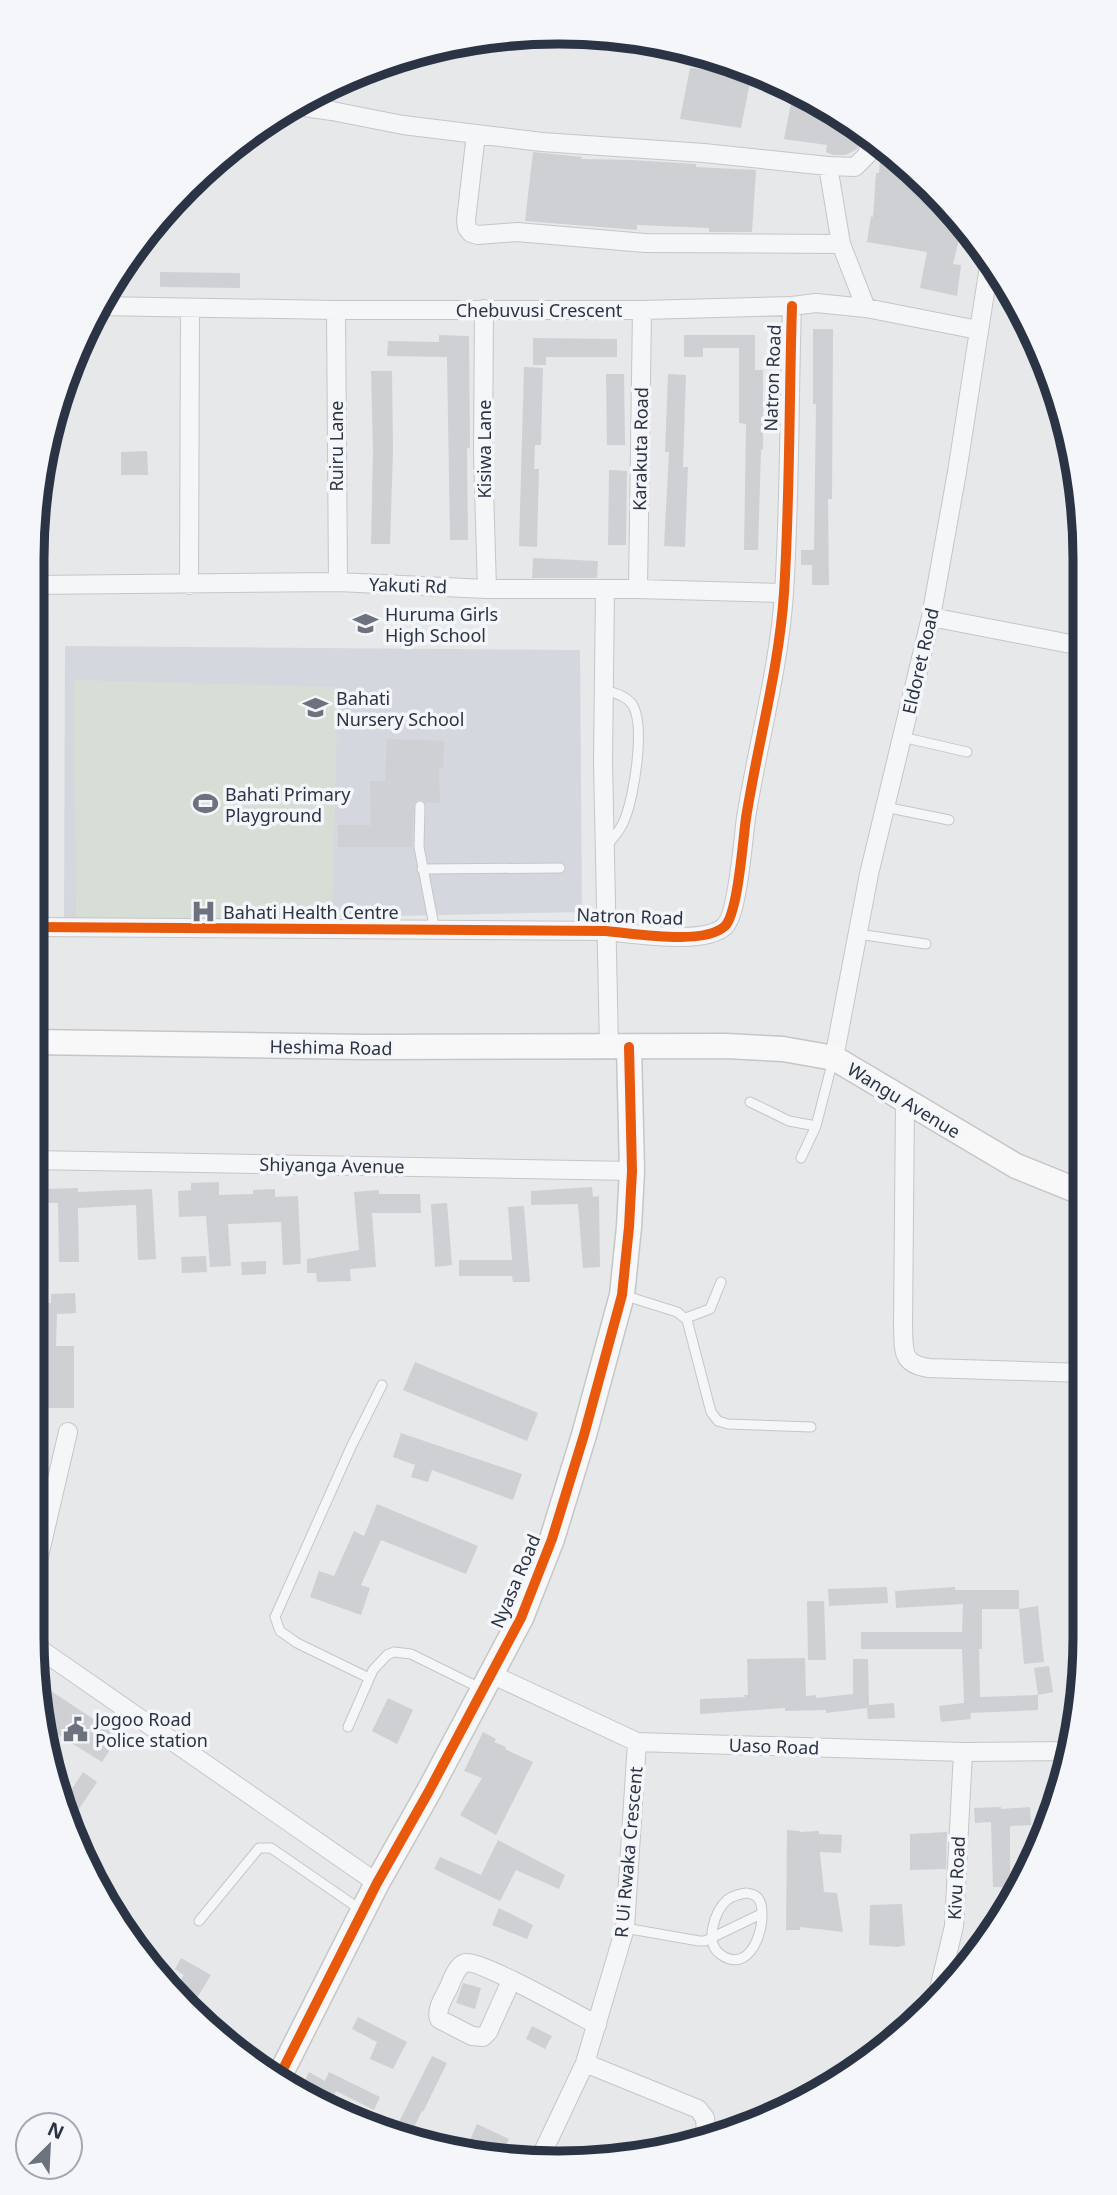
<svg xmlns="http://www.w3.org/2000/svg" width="1117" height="2195" font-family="'Noto Sans',sans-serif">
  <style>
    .built { fill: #d4d7dd }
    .green { fill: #d6ded6 }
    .building { fill: #ced0d3 }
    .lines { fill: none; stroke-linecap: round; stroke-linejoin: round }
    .lane-casing { stroke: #c4c6c8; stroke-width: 11 }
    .street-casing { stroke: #c4c6c8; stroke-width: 20 }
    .secondary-casing { stroke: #c4c6c8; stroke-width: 27 }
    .lane { stroke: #f5f6f7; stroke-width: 9 }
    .street { stroke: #f5f6f7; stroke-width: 18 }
    .secondary { stroke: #f8f8f8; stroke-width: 24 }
    .cycleway-casing { stroke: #f4f6f9; stroke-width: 15 }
    .cycleway { stroke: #e8590c; stroke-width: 10 }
    .labels { text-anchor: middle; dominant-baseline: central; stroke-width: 7; stroke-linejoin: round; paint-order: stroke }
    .street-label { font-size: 18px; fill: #2b3445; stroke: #f4f6f9 }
    .poi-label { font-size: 18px; fill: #2b3445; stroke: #f4f6f9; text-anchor: start }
    .rim { fill: none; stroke: #2b3445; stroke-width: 9 }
  </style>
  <rect width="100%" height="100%" fill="#e6e8ea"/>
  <!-- built -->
  <path class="built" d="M65,646L580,650L582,912L64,923Z"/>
  <!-- green -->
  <path class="green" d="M74,680L338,687L332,928L76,922Z"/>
  <!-- building -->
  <path class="building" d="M690,68L752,72L741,128L680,119Z
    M794,88L862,133L857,149L846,155H833L826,152L827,145L784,139Z
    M881,146L906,162L933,191L932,200L944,203L963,223L953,264L961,265L957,296L920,288L927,252L867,242L871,216L873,217L876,173H879Z
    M533,152L582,157L581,159L632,160L696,164V167L756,170L752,232H709V228L637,225V230L525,221Z
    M160,272L240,273V288L160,287Z
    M813,329H833L832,499H828L829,585H812V565H801V550H814L816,404H813Z
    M439,335L469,336L470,448H467L468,540H450L447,357L387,356L388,341L439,342Z
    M684,335H755V370H763V450H761L758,550H744L746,424L739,423V348H703V357H684Z
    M533,338L617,339V357H546V365H533Z
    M524,367L543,368L541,445H535L534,469H539L537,547L519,546Z
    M371,371H392L393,451L390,544H371L373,451Z
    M606,374H624L625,445H607Z
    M668,374L686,375L683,467H688L685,547L664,546L669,452H665Z
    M147,451L148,475H121V452Z
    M609,470L627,471L626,545H608Z
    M533,558L598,561L597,578H532Z
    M387,739L444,741L443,769L439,768L440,803H426L421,799L414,802L412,847H338V825H371L370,781H385Z
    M219,1182V1195L253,1194V1190L275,1189V1197L298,1196L301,1264L283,1265L281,1222L228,1224L231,1266L210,1267L206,1216L179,1217L178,1191L191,1190V1183Z
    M592,1187L593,1197L599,1196L600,1267L583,1268L578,1204L531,1205V1191Z
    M78,1188V1192L152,1189L156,1259L138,1260L136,1205L78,1208L79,1262H59L58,1203H48V1189Z
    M379,1190V1194H420L421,1213H372L376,1267L350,1269L351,1281L317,1282L316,1273H307V1259L359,1250L354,1192Z
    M447,1203L452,1265L435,1267L431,1204Z
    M524,1206L530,1282H513L512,1276H459V1260H512L508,1207Z
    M206,1256L207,1272L182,1273L181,1257Z
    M266,1261V1274L242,1275L241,1262Z
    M75,1293L76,1313L57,1314L56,1346H74V1408H45V1420H32V1369H38V1335H32V1303H51V1294Z
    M415,1362L538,1413L527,1441L403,1390Z
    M401,1433L522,1474L513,1500L432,1470L428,1482L411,1477L415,1465L393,1457Z
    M377,1504L478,1546L466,1574L381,1540L361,1585L370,1588L361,1615L310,1597L319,1571L334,1576L354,1531L364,1536Z
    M887,1587L888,1603L829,1606L828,1589Z
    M955,1587V1590H1019V1609H982V1649H979L980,1697L1038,1695V1710L970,1713L971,1719L941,1722L939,1706L964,1703L962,1649H861V1632H962L963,1604L896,1608L895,1591Z
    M807,1601H824L826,1660H808Z
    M1038,1606L1044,1662L1024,1664L1019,1609Z
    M805,1658L806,1696L816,1695V1698L853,1694V1659H868L869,1705L894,1703L895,1718L868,1719L867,1708L826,1713V1710L785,1711V1708L700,1714V1699L745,1697L744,1695H748L747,1659Z
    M1049,1666L1053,1692L1038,1695L1034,1668Z
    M51,1691L119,1736L102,1762L57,1734L50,1746L43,1704Z
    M388,1698L413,1710L397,1744L372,1731Z
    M483,1732L496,1739L494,1742L506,1747L505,1749L533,1762L496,1835L460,1815L482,1778L464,1771Z
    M83,1772L97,1782L69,1824L60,1807Z
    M1001,1807V1809L1030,1807L1031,1825L1010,1826V1887H993L991,1822L975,1823L974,1808Z
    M787,1830L800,1831V1832L819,1831V1834L842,1835L841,1853L820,1852L824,1892L837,1893L843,1932L800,1927V1930H786Z
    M947,1832L946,1869L910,1870V1834Z
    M498,1840L565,1875L559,1889L516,1870L500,1901L434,1869L440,1857L481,1875Z
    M902,1904L905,1945L898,1947L869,1945L870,1905Z
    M499,1908L533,1925L527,1939L492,1925Z
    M181,1958L211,1975L192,2006L174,1989L184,1975L175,1969Z
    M463,1983L481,1988L475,2009L456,2003Z
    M358,2017L407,2042L393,2069L370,2059L377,2042L352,2029Z
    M532,2026L552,2036L545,2049L526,2039Z
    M432,2056L447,2063L423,2112L422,2111L408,2139L393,2134Z
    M309,2072L325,2081L329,2072L380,2097L374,2110L336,2091L332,2100L303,2084Z
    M477,2124L509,2139L502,2155L470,2140Z"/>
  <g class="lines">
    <defs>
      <path id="lane" d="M604,690C614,693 625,695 632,704C646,725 634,798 624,821C620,831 612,839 606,847
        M902,737L967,752
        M420,806L419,847L435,931
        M885,807L949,820
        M422,869L560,868
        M858,934L926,944
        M750,1102L789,1121L816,1126
        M801,1158L816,1126L833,1060
        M623,1295L677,1312L687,1320L711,1412L718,1421L728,1424L811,1427
        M686,1318L710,1309L721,1282
        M369,1678L297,1643L280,1631L275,1617L351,1447L382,1385
        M348,1727L373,1670L387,1655L394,1652L411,1654L482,1689
        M747,1893C751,1894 754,1894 757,1897C771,1910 755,1980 720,1954C704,1942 715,1911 727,1900C733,1895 740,1894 747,1893Z
        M199,1921L259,1848H271L361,1910
        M625,1928L699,1941H705L761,1914"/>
      <path id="street" d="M290,105L332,111L403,125L542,142L704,153L828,166L841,244L866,308
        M476,134L466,220L467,228L471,233L478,235L517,232L645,243L841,244
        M828,166L855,167L867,155L871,139
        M98,306L336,310H642L792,306L816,303L866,308L978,330
        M484,309L483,454L487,589
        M336,310L338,582
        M33,585L338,582L487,589H638L784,593
        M37,585L38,491
        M189,585L190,309
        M605,589L603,762L609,1048
        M638,589L642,310
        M931,617L1081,646
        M32,927L605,931C633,933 704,946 725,926C738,913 743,839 746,818C758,742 779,669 784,593C790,498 789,401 792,306
        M834,1058L869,874L931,617L957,472L990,260
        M905,1102L903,1327C904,1351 901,1364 929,1368L1084,1373
        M32,1160L632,1171
        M32,1586L68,1432
        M32,1641L44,1652L377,1883
        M491,1674L637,1742L963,1752L1071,1751
        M511,1981L488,2032L483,2037L472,2036L439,2019C436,2009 443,1999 448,1989C452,1981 456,1966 465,1963C479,1959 578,2015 597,2025
        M936,2002L954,1926L963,1752
        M585,2063L698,2109L705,2118L706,2135
        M541,2156L585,2063L625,1928L637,1742"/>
      <path id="secondary" d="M32,1042L365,1047L726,1046L783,1049L834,1058L1016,1166L1083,1193
        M277,2081L377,1883L429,1791L521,1618L552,1539L584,1435L622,1295L629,1227L632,1171L629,1047"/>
    </defs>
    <!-- lane casing -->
    <use href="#lane" class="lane-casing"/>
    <!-- street casing -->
    <use href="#street" class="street-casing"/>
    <!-- secondary casing -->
    <use href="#secondary" class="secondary-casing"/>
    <!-- lane -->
    <use href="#lane" class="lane"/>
    <!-- street -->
    <use href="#street" class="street"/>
    <!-- secondary -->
    <use href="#secondary" class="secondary"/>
    <defs>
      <path id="cycleway" d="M32,927L605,931C633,933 704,946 725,926C738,913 743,839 746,818C758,742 779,669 784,593C790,498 789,401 792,306
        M277,2081L377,1883L429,1791L521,1618L552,1539L584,1435L622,1295L629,1227L632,1171L629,1047"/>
    </defs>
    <!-- cycleway casing -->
    <use href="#cycleway" class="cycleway-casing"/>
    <!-- cycleway -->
    <use href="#cycleway" class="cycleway"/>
  </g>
  <!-- icons -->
  <defs>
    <symbol id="school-bare" viewBox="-9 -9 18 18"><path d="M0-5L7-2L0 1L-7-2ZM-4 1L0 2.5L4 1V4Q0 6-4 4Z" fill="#6c737f" stroke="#f4f6f9" stroke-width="2.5" paint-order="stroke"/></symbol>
    <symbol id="stadium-bare" viewBox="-9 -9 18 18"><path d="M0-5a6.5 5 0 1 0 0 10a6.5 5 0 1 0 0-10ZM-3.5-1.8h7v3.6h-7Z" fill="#6c737f" stroke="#f4f6f9" stroke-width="2.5" paint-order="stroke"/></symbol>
    <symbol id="hospital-bare" viewBox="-9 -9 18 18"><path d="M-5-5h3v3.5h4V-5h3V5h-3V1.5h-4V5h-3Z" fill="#6c737f" stroke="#f4f6f9" stroke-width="2.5" paint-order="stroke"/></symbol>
    <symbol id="civic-bare" viewBox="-9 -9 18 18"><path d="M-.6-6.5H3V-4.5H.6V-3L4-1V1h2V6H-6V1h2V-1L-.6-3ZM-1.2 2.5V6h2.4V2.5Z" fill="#6c737f" stroke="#f4f6f9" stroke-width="2.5" paint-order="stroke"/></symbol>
  </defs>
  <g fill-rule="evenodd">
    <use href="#school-bare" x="348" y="606" width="35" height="35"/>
    <use href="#school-bare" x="298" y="690" width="35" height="35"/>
    <use href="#stadium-bare" x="188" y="786" width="35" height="35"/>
    <use href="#hospital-bare" x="186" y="894" width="35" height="35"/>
    <use href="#civic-bare" x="58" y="1712" width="35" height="35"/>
  </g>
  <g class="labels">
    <!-- street labels -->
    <g class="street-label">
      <text x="539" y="310">Chebuvusi Crescent</text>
      <text transform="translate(772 378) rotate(-88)">Natron Road</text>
      <text transform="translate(336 446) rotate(-90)">Ruiru Lane</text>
      <text transform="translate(484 449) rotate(-90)">Kisiwa Lane</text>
      <text transform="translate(640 449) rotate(-89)">Karakuta Road</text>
      <text transform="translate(408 585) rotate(2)">Yakuti Rd</text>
      <text transform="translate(920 661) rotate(-77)">Eldoret Road</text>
      <text transform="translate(630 916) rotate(2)">Natron Road</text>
      <text transform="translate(331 1047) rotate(1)">Heshima Road</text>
      <text transform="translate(904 1100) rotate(31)">Wangu Avenue</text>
      <text transform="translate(332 1165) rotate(1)">Shiyanga Avenue</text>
      <text transform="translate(515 1581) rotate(-67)">Nyasa Road</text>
      <text transform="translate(774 1746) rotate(2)">Uaso Road</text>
      <text transform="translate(628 1852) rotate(-85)">R Ui Rwaka Crescent</text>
      <text transform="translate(956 1878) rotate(-87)">Kivu Road</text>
    </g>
    <!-- poi labels -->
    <g class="poi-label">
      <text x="385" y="614">Huruma Girls<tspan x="385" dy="21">High School</tspan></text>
      <text x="336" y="698">Bahati<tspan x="336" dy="21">Nursery School</tspan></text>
      <text x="225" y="794">Bahati Primary<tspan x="225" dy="21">Playground</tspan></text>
      <text x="223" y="912">Bahati Health Centre</text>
      <text x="95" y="1719">Jogoo Road<tspan x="95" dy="21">Police station</tspan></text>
    </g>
  </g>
  <!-- crop -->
  <path d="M0 0H1117V2195H0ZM558 44H559A514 514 0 0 1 1073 558V1637A514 514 0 0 1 559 2151H558A514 514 0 0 1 44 1637V558A514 514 0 0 1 558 44Z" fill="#f4f6f9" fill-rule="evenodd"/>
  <path class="rim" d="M558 44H559A514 514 0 0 1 1073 558V1637A514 514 0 0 1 559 2151H558A514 514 0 0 1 44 1637V558A514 514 0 0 1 558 44Z"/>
  <!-- north arrow -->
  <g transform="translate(49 2146) rotate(24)"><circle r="33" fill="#f4f6f9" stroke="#a4a8b1" stroke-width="2"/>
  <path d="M0-5L12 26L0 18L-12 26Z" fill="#6c737f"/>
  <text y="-10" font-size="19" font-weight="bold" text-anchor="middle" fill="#2b3445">N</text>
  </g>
</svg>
